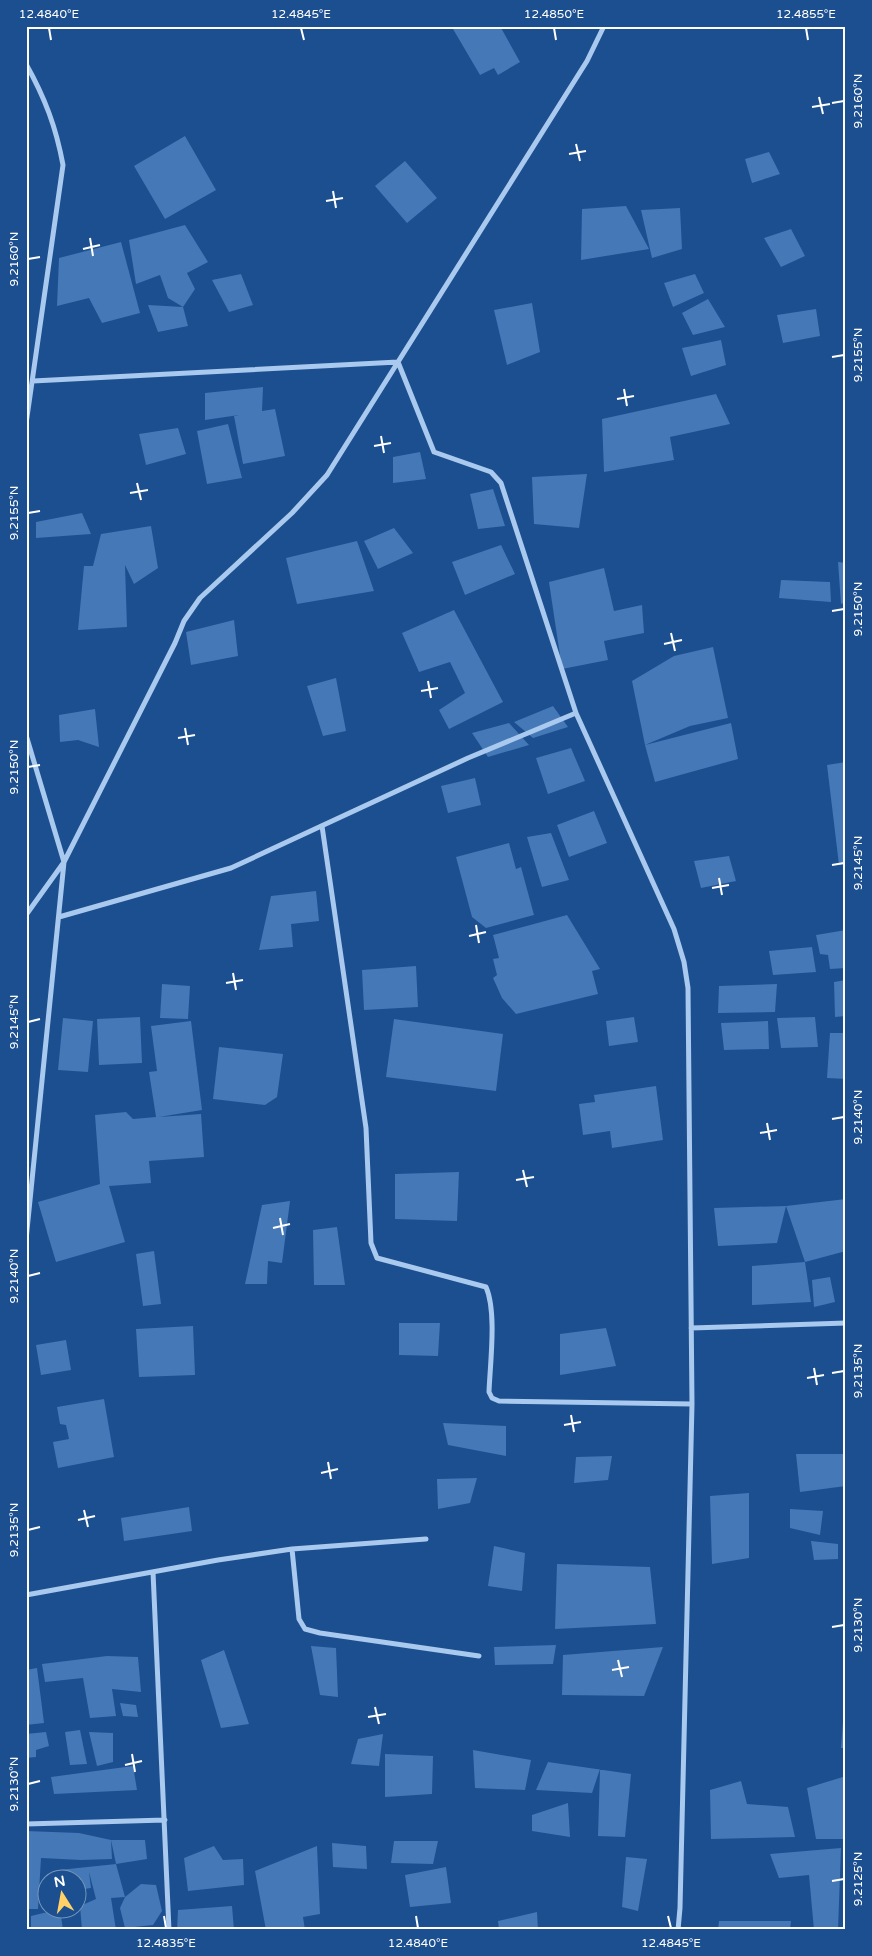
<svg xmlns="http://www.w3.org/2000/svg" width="872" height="1956" font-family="'Varela Round',sans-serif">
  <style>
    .building { fill: #4478b7 }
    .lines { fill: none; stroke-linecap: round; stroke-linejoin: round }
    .street { stroke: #a9c9ee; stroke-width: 5 }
    .ticks { fill: none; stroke: #fff; stroke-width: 2 }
    .neatline { fill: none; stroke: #fff; stroke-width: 2 }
    .ticks-label { font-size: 12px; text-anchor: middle; fill: #fff }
  </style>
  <rect width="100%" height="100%" fill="#1b4f8f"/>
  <!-- building -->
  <path class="building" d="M459,26H500L520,62L498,75L494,68L480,75L453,29Z
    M185,136L216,190L165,219L134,166Z
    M769,152L780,174L752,183L745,159Z
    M405,161L437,198L407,223L375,186Z
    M626,206L649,249L581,260L582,209Z
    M680,208L682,249L652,258L641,210Z
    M185,225L208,262L187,273L195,289L183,307L188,326L158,332L148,305L183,307L168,298L160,275L136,284L129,240Z
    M791,229L805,256L781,267L764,238Z
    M121,242L140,313L102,323L89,298L57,306L59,258Z
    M241,274L253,305L229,312L212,280Z
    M695,274L704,293L673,307L664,283Z
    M708,299L725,327L693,335L682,313Z
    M532,303L540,352L507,365L494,310Z
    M816,309L820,336L783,343L777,315Z
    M721,340L726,365L691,376L682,348Z
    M263,387L262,411L275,409L285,456L243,464L234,416L239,415L205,420V393Z
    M716,394L730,424L670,437L674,460L604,472L602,419Z
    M228,424L242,478L207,484L197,431Z
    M178,428L186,454L146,465L139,434Z
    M420,452L426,479L393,483V457Z
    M587,474L579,528L534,524L532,477Z
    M493,489L505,526L478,529L470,494Z
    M82,513L91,534L36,538V522Z
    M151,526L158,568L134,584L125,565L127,627L78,630L84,566H93L101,534Z
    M394,528L413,553L378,569L364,541Z
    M357,541L374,591L297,604L286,558Z
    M501,545L515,574L465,595L452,562Z
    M838,562L846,563V602L841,604Z
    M604,568L614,611L642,605L644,633L604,641L608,660L562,669L549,582Z
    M781,580L830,582L831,602L779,598Z
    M454,610L503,702L449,729L439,710L465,693L450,662L419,672L402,633Z
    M234,620L238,656L191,665L186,632Z
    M713,647L728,718L690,726L645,745L731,723L738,759L655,782L645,745L632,681L674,656Z
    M336,678L346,731L323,736L307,686Z
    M553,706L568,727L533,738L514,722Z
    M95,709L99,747L78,740L60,742L59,715Z
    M509,723L529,745L488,757L472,733Z
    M571,748L585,781L548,794L536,758Z
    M846,762V864L839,865L827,765Z
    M475,778L481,805L448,813L441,786Z
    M594,811L607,843L569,857L557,825Z
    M551,833L569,880L542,887L527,837Z
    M509,843L516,869L521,867L534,915L486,928L472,917L456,857Z
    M729,856L736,881L701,888L694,861Z
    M316,891L319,921L291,924L293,947L259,950L271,896Z
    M567,915L600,969L592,971L598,994L516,1014L502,998L493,978L497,975L493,959L499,958L493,935Z
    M846,930V968L830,969L828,955L820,954L816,935Z
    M812,947L816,972L773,975L769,951Z
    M416,966L418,1007L364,1010L362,970Z
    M846,980V1016L835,1017L834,982Z
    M162,984L190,986L188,1019L160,1018Z
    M777,984L775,1012L718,1013L719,986Z
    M140,1017L142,1063L99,1065L97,1019Z
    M634,1017L638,1042L609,1046L606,1021Z
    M815,1017L818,1047L781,1048L777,1018Z
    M63,1018L93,1021L88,1072L58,1070Z
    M394,1019L503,1034L496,1091L386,1077Z
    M191,1021L202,1110L159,1117L201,1114L204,1157L149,1161L151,1183L109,1186L125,1242L56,1262L38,1202L100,1184L95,1115L126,1112L133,1119L156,1117L149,1072L157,1071L151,1026Z
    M768,1021L769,1049L724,1050L721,1023Z
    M830,1033H846V1079L827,1078Z
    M219,1047L283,1054L277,1097L265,1105L213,1099Z
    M656,1086L663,1140L612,1148L610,1131L583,1135L579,1104L595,1102L594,1095Z
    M459,1172L457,1221L395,1219V1174Z
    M846,1199V1251L805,1262L786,1206Z
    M290,1201L282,1263L268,1261L267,1284H245L262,1205Z
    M786,1206L777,1243L718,1246L714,1208Z
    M337,1227L345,1285H314L313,1230Z
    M154,1251L161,1304L143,1306L136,1254Z
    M805,1262L811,1302L752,1305V1266Z
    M830,1277L835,1302L814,1307L812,1280Z
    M399,1323H440L438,1356L399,1355Z
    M193,1326L195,1375L139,1377L136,1329Z
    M606,1328L616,1366L560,1375V1334Z
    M66,1340L71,1370L41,1375L36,1345Z
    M104,1399L114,1457L58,1468L53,1442L69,1439L66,1425L60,1424L57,1407Z
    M443,1423L506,1426V1456L448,1445Z
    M796,1454H844L846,1486L800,1492Z
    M612,1456L608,1480L574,1483L576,1457Z
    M477,1478L470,1503L438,1509L437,1479Z
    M749,1493V1558L712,1564L710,1496Z
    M189,1507L192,1531L124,1541L121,1518Z
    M790,1509L823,1511L820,1535L790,1528Z
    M811,1541L838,1544V1559L814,1560Z
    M494,1546L525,1553L522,1591L488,1586Z
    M557,1564L650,1567L656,1624L555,1629Z
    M556,1645L553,1664L495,1665L494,1647Z
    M311,1646L336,1648L338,1697L320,1695Z
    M663,1647L644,1696L562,1695L563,1655Z
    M224,1650L249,1724L221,1728L201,1660Z
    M107,1656L138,1657L141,1692L112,1689L116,1716L90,1718L83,1678L45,1682L42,1664Z
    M37,1668L44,1723L26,1725V1670Z
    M120,1703L136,1705L138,1717L123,1716Z
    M846,1708V1748H841L844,1709Z
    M80,1730L87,1764L70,1765L65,1732Z
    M46,1732L49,1746L36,1750V1757L26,1758V1734Z
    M89,1732L113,1733V1762L97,1766Z
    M383,1734L379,1766L351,1764L358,1739Z
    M473,1750L531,1760L525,1790L475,1788Z
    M385,1754L433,1756L432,1794L385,1797Z
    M548,1762L631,1774L625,1837L598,1836L600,1769L592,1793L536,1790Z
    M133,1766L137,1790L54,1794L51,1777Z
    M846,1776V1839H816L807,1788Z
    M741,1781L747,1804L788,1807L795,1837L711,1839L710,1790Z
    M568,1803L570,1837L532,1831V1815Z
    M26,1831L79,1833L111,1840H145L147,1859L116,1864L111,1840L112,1859L81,1860L41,1858L38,1909H26Z
    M394,1841H438L433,1864L391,1863Z
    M332,1843L366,1846L367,1869L333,1867Z
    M214,1846L223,1860L243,1859L244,1885L188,1891L184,1858Z
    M317,1846L320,1914L303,1917L305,1930H266L255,1871Z
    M841,1848L838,1930H814L809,1875L779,1878L770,1854Z
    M626,1857L647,1859L638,1911L622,1907Z
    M116,1864L125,1897L111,1898L116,1930H82L80,1906L96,1899L89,1872L91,1888L78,1890V1878H58L59,1870Z
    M446,1867L451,1903L410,1907L405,1875Z
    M141,1884L156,1885L162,1911L153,1925L125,1928L120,1908L125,1897Z
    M232,1906L234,1930H177L178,1910Z
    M60,1909L63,1930H31V1916Z
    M537,1912L538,1930H499L498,1921Z
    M719,1921H791L790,1930H718Z"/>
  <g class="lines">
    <!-- street -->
    <path class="street" d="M26,64C45,98 56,127 63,165L26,424
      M33,381L398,362L434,452L491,472L501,483L576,713L674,929L684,962L688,988L692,1404L680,1908L678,1930
      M26,735L64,862L26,1240
      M322,826L366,1128L371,1243L377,1258L486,1287C497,1312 490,1364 489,1392L492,1398L499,1401L692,1404
      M26,915L64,862L175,643L184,621L200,598L292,513L327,475L587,61L604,26
      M59,917L231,868L468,758L576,713
      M691,1328L846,1323
      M292,1549L299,1619L305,1629L320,1633L479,1656
      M153,1572L169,1930
      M26,1595L218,1560L292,1549L426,1539
      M26,1824L165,1820"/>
  </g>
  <!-- ticks -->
  <path class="ticks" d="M49,28L51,40M301,28L304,40M554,28L556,40M806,28L808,40M819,97L823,114M832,103L844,101M812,107L830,104M576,144L580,161M569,154L586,151M333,191L336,208M326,201L343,198M90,238L93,256M83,249L100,245M28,259L40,257M832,357L844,355M624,389L627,406M617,399L634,396M381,436L384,453M374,446L391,443M137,483L141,500M130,493L148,490M28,513L40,511M832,611L844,609M671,633L675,651M664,644L682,640M428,681L431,698M421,691L438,688M185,728L188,745M178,738L195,735M28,767L40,765M832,865L844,863M719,878L722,895M712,888L729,885M476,925L479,943M469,936L486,932M233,973L236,990M226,983L243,980M28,1022L40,1019M832,1119L844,1117M767,1123L770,1140M760,1133L777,1130M523,1170L527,1187M516,1180L534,1177M280,1218L283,1235M273,1228L290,1224M28,1276L40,1273M814,1368L817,1385M832,1373L844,1371M807,1378L824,1375M571,1415L574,1432M564,1425L581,1422M328,1462L331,1479M321,1473L338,1469M84,1510L88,1527M78,1520L95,1516M28,1530L40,1527M832,1627L844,1625M618,1660L622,1677M612,1670L629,1667M375,1707L379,1724M368,1717L386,1714M132,1754L135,1772M125,1765L142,1761M28,1784L40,1781M832,1881L844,1879M164,1916L166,1928M416,1916L418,1928M668,1916L671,1928"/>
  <!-- border -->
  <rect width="872" height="1956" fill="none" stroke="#1b4f8f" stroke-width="55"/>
  <!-- north arrow -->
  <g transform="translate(62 1894) rotate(349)"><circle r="24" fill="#1b4f8f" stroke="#7695bc"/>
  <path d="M0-4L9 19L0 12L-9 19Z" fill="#ffd166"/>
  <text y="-8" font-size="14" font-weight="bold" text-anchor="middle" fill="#ffffff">N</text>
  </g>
  <rect x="28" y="28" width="816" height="1900" class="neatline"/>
  <g class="ticks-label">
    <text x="49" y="18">12.4840°E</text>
    <text x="301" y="18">12.4845°E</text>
    <text x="554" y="18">12.4850°E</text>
    <text x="806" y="18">12.4855°E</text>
    <text transform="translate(858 101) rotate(-90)" y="4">9.2160°N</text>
    <text transform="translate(14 259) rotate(-90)" y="4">9.2160°N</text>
    <text transform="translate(858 355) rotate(-90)" y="4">9.2155°N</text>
    <text transform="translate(14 513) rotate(-90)" y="4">9.2155°N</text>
    <text transform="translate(858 609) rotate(-90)" y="4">9.2150°N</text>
    <text transform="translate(14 767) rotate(-90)" y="4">9.2150°N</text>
    <text transform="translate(858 863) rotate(-90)" y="4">9.2145°N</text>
    <text transform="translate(14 1022) rotate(-90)" y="4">9.2145°N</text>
    <text transform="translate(858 1117) rotate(-90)" y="4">9.2140°N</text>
    <text transform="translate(14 1276) rotate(-90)" y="4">9.2140°N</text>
    <text transform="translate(858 1371) rotate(-90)" y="4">9.2135°N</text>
    <text transform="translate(14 1530) rotate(-90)" y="4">9.2135°N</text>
    <text transform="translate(858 1625) rotate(-90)" y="4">9.2130°N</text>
    <text transform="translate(14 1784) rotate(-90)" y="4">9.2130°N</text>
    <text transform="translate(858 1879) rotate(-90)" y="4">9.2125°N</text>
    <text x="166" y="1947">12.4835°E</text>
    <text x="418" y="1947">12.4840°E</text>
    <text x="671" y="1947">12.4845°E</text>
  </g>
</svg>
